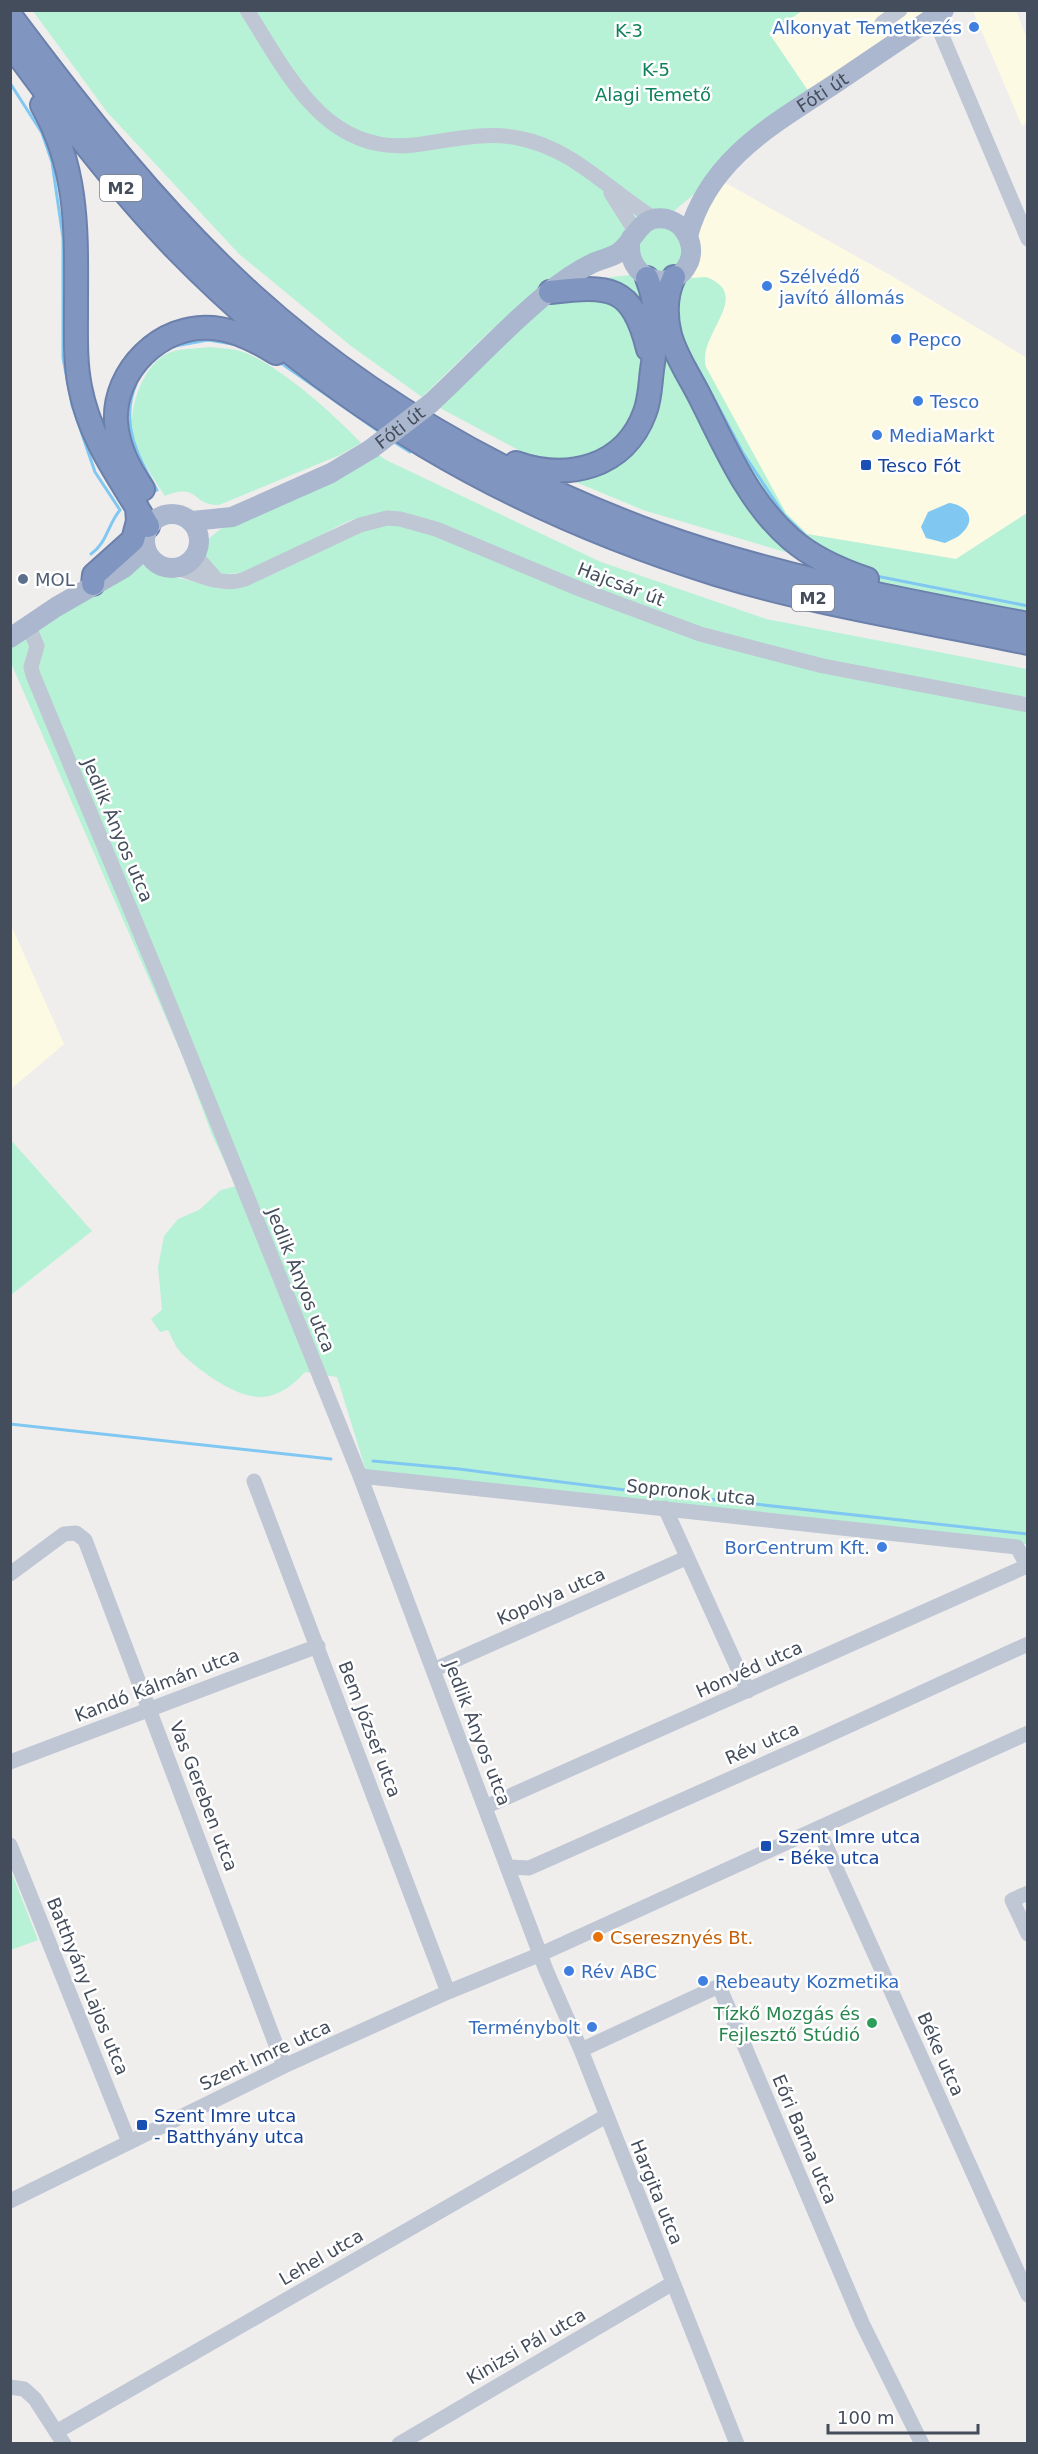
<svg xmlns="http://www.w3.org/2000/svg" width="1038" height="2454" font-family="'DejaVu Sans',sans-serif">
  <style>
    .commercial { fill: #fdfae4 }
    .green { fill: #b7f2d7 }
    .water { fill: #80c8f2 }
    .lines { fill: none; stroke-linecap: round; stroke-linejoin: round }
    .stream { stroke: #80c8f2; stroke-width: 3 }
    .highway-casing { stroke: #6c80ac; stroke-width: 26 }
    .minor { stroke: #bfc6d4; stroke-width: 15 }
    .major { stroke: #aab7cf; stroke-width: 20 }
    .highway { stroke: #8095c0; stroke-width: 22 }
    .major-bridge { stroke: #aab7cf; stroke-width: 20 }
    .shop-dot { fill: #3f7fe0; stroke: #fff; stroke-width: 2 }
    .transit-dot { fill: #1a4fb4; stroke: #fff; stroke-width: 2 }
    .service-dot { fill: #5c6f8a; stroke: #fff; stroke-width: 2 }
    .food-dot { fill: #e8710a; stroke: #fff; stroke-width: 2 }
    .leisure-dot { fill: #2e9e5b; stroke: #fff; stroke-width: 2 }
    .labels { text-anchor: middle; dominant-baseline: central; stroke-width: 5; stroke-linejoin: round; paint-order: stroke }
    .shield { fill: #fff; stroke: #7c828d; stroke-width: 1.5 }
    .shield-label { font-size: 16px; font-weight: bold; fill: #444d5c }
    .shop-label { font-size: 18px; fill: #366cbe; stroke: #fff; text-anchor: start }
    .park-label { font-size: 18px; fill: #0f825b; stroke: #fff }
    .street-label { font-size: 18px; fill: #444d5c; stroke: #fff }
    .transit-label { font-size: 18px; fill: #164399; stroke: #fff; text-anchor: start }
    .service-label { font-size: 18px; fill: #4e5e75; stroke: #fff; text-anchor: start }
    .food-label { font-size: 18px; fill: #c56008; stroke: #fff; text-anchor: start }
    .leisure-label { font-size: 18px; fill: #27864d; stroke: #fff; text-anchor: end }
  </style>
  <rect width="100%" height="100%" fill="#f0eded"/>
  <!-- commercial -->
  <path class="commercial" d="M802,11H951L815,101L737,56Z
    M973,11H1016L1027,38V123L1022,126Z
    M722,181L895,278L1027,358V513L956,559L808,534L786,514L700,359L691,283L695,264L694,232Z
    M11,925L64,1044L11,1089H10Z"/>
  <!-- green -->
  <path class="green" d="M33,11H802L769,33L811,95L674,211L660,213L619,249L538,293L491,330L422,397L351,346L239,254L107,112Z
    M639 250a22 22 0 1 1 44 0a22 22 0 1 1-44 0Z
    M631,275L644,287L647,374L630,430L606,453L578,463L539,461L440,408C478,370 525,313 573,288C589,279 612,277 631,275Z
    M706,277C755,295 696,335 706,367L786,513L807,534L956,559L1027,513V614L880,584L842,566L789,529L759,490L674,328L679,285L690,278Z
    M660,315L695,402L809,559L643,510L571,480L621,460Z
    M208,347C218,348 230,348 240,351C276,362 335,415 361,443L340,455L219,505C191,506 200,482 165,496C155,481 133,448 132,430C130,404 144,362 171,352C182,348 196,349 208,347Z
    M376,453L386,460L601,562L766,619L1027,669V1544L366,1471L337,1377L305,1372C294,1384 280,1396 262,1397C236,1398 200,1371 182,1354C176,1348 172,1338 168,1330L160,1332L151,1319L162,1310L158,1267L164,1236L178,1219L199,1210L221,1190L236,1186L212,1135L183,1057L11,663L10,644L141,561L151,559L159,573L223,589H233L378,523L438,526C419,525 371,516 355,519C325,526 211,616 201,550L207,540L219,530Z
    M10,1139L92,1231L11,1295H10Z
    M11,1871L38,1940L11,1950H10Z"/>
  <!-- water -->
  <path class="water" d="M949,503C967,505 977,519 962,533C958,538 950,540 945,543L926,538L921,527L928,512Z"/>
  <g class="lines">
    <!-- stream -->
    <path class="stream" d="M10,83L42,133L52,162L63,238V358L72,405L95,472L120,510C108,524 107,543 91,554
      M175,346L208,340L239,345
      M278,361L381,433
      M695,363L743,453L784,515L810,540
      M136,384C120,423 137,456 157,490L152,492
      M394,442L410,452
      M876,576L1028,606
      M10,1424L331,1459
      M373,1461L459,1469L617,1489L1028,1534"/>
    <defs>
      <path id="highway" d="M10,15C84,114 160,211 251,294C369,401 508,479 657,534C776,577 903,600 1028,624
        M10,44C62,115 115,186 176,249C329,406 508,509 716,574C817,605 924,621 1028,643
        M42,105C80,172 76,236 76,310C76,336 75,362 80,387C91,443 121,479 148,526
        M674,277C665,296 665,315 670,335C676,357 690,377 700,397C725,446 748,502 791,539C813,558 840,570 867,579
        M550,292C610,285 632,285 648,349
        M516,463C567,481 625,468 645,412C651,396 650,380 653,363C657,334 658,305 647,278
        M143,489C129,468 118,448 116,422C113,371 161,323 213,328C236,330 257,341 276,353
        M93,584L94,575L133,540L138,521L137,507"/>
    </defs>
    <!-- highway casing -->
    <use href="#highway" class="highway-casing"/>
    <!-- minor -->
    <path class="minor" d="M247,10C287,73 325,155 414,145C448,141 484,131 518,138C573,148 609,191 655,219
      M934,17L1028,239
      M882,23L900,10
      M611,193L635,231
      M195,555L217,580
      M177,568C199,575 223,587 245,579L360,525L387,518L400,519L436,529L582,590L700,634L823,666L1028,705
      M28,625L37,646L31,667L33,675L161,983L360,1476L546,1970L581,2050L737,2444
      M360,1476L1017,1547L1028,1567
      M254,1481L448,1992
      M665,1508L748,1691
      M10,1574L64,1534L76,1533L85,1540L284,2066
      M433,1670L686,1558
      M10,1762L318,1646
      M485,1807L1027,1566
      M818,1828L1028,2295
      M10,1845L129,2142
      M509,1867L529,1868L811,1743L1028,1644
      M1028,1893L1012,1900L1028,1934
      M581,2050L719,1986L862,2323L922,2444
      M10,2201L284,2066L448,1992L541,1954L1028,1733
      M10,2387L24,2389L35,2399L64,2444
      M56,2432L606,2116
      M399,2444L673,2283"/>
    <!-- major -->
    <g class="major">
      <path id="s1" d="M688,236C708,160 772,125 833,85C870,60 907,35 944,10"/>
      <path d="M431,403C469,368 504,329 544,296C558,284 576,271 593,263C601,259 610,258 618,253C636,241 639,213 667,219C674,221 681,225 685,232C691,240 693,252 689,262C673,298 622,278 631,238"/>
      <circle cx="172" cy="541" r="27"/>
      <path d="M192,521L232,517L331,473L371,449"/>
      <path d="M10,638L56,607L124,568L145,549"/>
    </g>
    <!-- highway -->
    <use href="#highway" class="highway"/>
    <!-- major-bridge -->
    <path class="major-bridge" id="s2" d="M371,449L431,403"/>
  </g>
  <!-- markers -->
  <g class="shop-dot">
    <circle cx="974" cy="27" r="6"/>
    <circle cx="767" cy="286" r="6"/>
    <circle cx="896" cy="339" r="6"/>
    <circle cx="918" cy="401" r="6"/>
    <circle cx="877" cy="435" r="6"/>
    <circle cx="882" cy="1547" r="6"/>
    <circle cx="569" cy="1971" r="6"/>
    <circle cx="703" cy="1981" r="6"/>
    <circle cx="592" cy="2027" r="6"/>
  </g>
  <g class="transit-dot">
    <rect x="860" y="459" width="12" height="12" rx="3"/>
    <rect x="760" y="1840" width="12" height="12" rx="3"/>
    <rect x="136" y="2119" width="12" height="12" rx="3"/>
  </g>
  <circle class="service-dot" cx="23" cy="579" r="6"/>
  <circle class="food-dot" cx="598" cy="1937" r="6"/>
  <circle class="leisure-dot" cx="872" cy="2023" r="6"/>
  <g class="labels">
    <!-- shield labels -->
    <g class="shield">
      <rect x="100" y="175" width="42" height="26" rx="4.5"/>
      <rect x="792" y="585" width="42" height="26" rx="4.5"/>
    </g>
    <g class="shield-label">
      <text x="121" y="188">M2</text>
      <text x="813" y="598">M2</text>
    </g>
    <!-- shop labels -->
    <g class="shop-label">
      <text x="962" y="27" text-anchor="end">Alkonyat Temetkezés</text>
      <text x="779" y="276">Szélvédő<tspan x="779" dy="21">javító állomás</tspan></text>
      <text x="908" y="339">Pepco</text>
      <text x="930" y="401">Tesco</text>
      <text x="889" y="435">MediaMarkt</text>
      <text x="870" y="1547" text-anchor="end">BorCentrum Kft.</text>
      <text x="581" y="1971">Rév ABC</text>
      <text x="715" y="1981">Rebeauty Kozmetika</text>
      <text x="580" y="2027" text-anchor="end">Terménybolt</text>
    </g>
    <!-- park labels -->
    <g class="park-label">
      <text x="629" y="30">K-3</text>
      <text x="656" y="69">K-5</text>
      <text x="653" y="94">Alagi Temető</text>
    </g>
    <!-- street labels -->
    <g class="street-label">
      <text stroke="none"><textPath href="#s1" startOffset="202">Fóti út</textPath></text>
      <text stroke="none"><textPath href="#s2" startOffset="36">Fóti út</textPath></text>
      <text transform="translate(621 584) rotate(21)">Hajcsár út</text>
      <text transform="translate(118 830) rotate(67)">Jedlik Ányos utca</text>
      <text transform="translate(301 1280) rotate(68)">Jedlik Ányos utca</text>
      <text transform="translate(691 1492) rotate(6)">Sopronok utca</text>
      <text transform="translate(551 1596) rotate(-24)">Kopolya utca</text>
      <text transform="translate(749 1669) rotate(-24)">Honvéd utca</text>
      <text transform="translate(157 1685) rotate(-21)">Kandó Kálmán utca</text>
      <text transform="translate(370 1729) rotate(69)">Bem József utca</text>
      <text transform="translate(478 1733) rotate(69)">Jedlik Ányos utca</text>
      <text transform="translate(762 1743) rotate(-24)">Rév utca</text>
      <text transform="translate(204 1796) rotate(69)">Vas Gereben utca</text>
      <text transform="translate(88 1986) rotate(68)">Batthyány Lajos utca</text>
      <text transform="translate(941 2054) rotate(66)">Béke utca</text>
      <text transform="translate(265 2055) rotate(-25)">Szent Imre utca</text>
      <text transform="translate(805 2139) rotate(67)">Eőri Barna utca</text>
      <text transform="translate(657 2192) rotate(68)">Hargita utca</text>
      <text transform="translate(321 2257) rotate(-30)">Lehel utca</text>
      <text transform="translate(526 2346) rotate(-30)">Kinizsi Pál utca</text>
    </g>
    <!-- transit labels -->
    <g class="transit-label">
      <text x="878" y="465">Tesco Fót</text>
      <text x="778" y="1836">Szent Imre utca<tspan x="778" dy="21">- Béke utca</tspan></text>
      <text x="154" y="2115">Szent Imre utca<tspan x="154" dy="21">- Batthyány utca</tspan></text>
    </g>
    <!-- service labels -->
    <g class="service-label">
      <text x="35" y="579">MOL</text>
    </g>
    <!-- food labels -->
    <g class="food-label">
      <text x="610" y="1937">Cseresznyés Bt.</text>
    </g>
    <!-- leisure labels -->
    <g class="leisure-label">
      <text x="860" y="2013">Tízkő Mozgás és<tspan x="860" dy="21">Fejlesztő Stúdió</tspan></text>
    </g>
  </g>
  <!-- border -->
  <rect width="1038" height="2454" fill="none" stroke="#444d5c" stroke-width="24"/>
  <!-- scale -->
  <path d="M828 2424v9h150v-9" fill="none" stroke="#444d5c" stroke-width="3"/>
  <text x="837" y="2424" font-size="18" fill="#444d5c" stroke="#ffffff" stroke-width="4.5" paint-order="stroke">100 m</text>
</svg>
